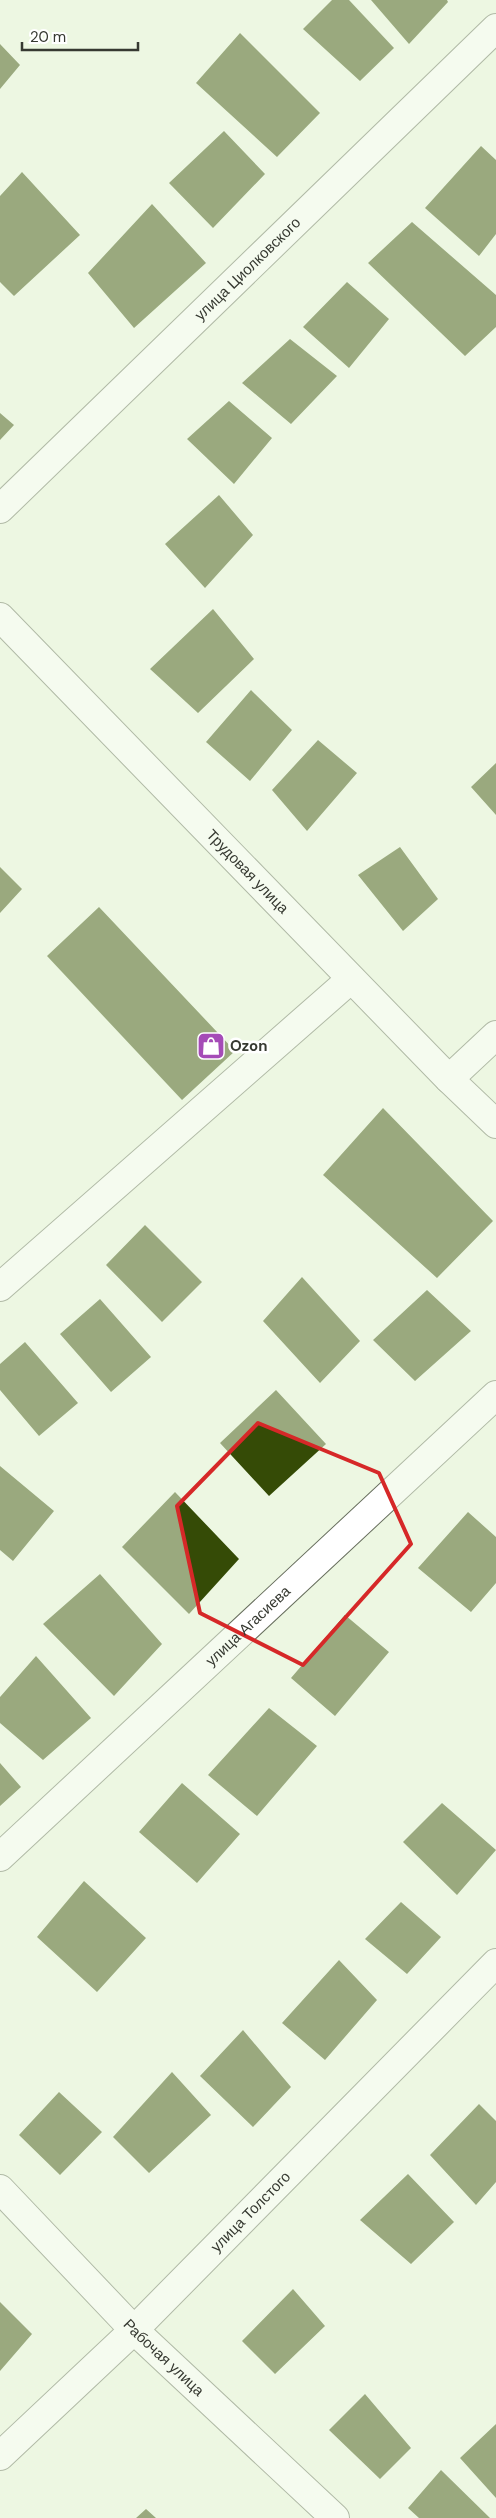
<svg xmlns="http://www.w3.org/2000/svg" width="496" height="2518" font-family="'DM Sans',sans-serif">
  <style>
    .building { fill: #354b06 }
    .lines { fill: none; stroke-linecap: round; stroke-linejoin: round }
    .street-casing { stroke: #686f5e; stroke-width: 30 }
    .street { stroke: #fff; stroke-width: 28 }
    .marked { fill: none; stroke: #d62828; stroke-width: 4; stroke-linejoin: round }
    .labels { text-anchor: middle; dominant-baseline: central; stroke-width: 5; stroke-linejoin: round; paint-order: stroke }
    .street-label { font-size: 15px; fill: #363931; stroke: #fff }
    .poi-label { font-size: 15px; font-weight: bold; fill: #363931; stroke: #fff; text-anchor: start }
  </style>
  <rect width="100%" height="100%" fill="#edf7e2"/>
  <!-- building -->
  <path class="building" d="M332,0H349L394,48L360,81L303,29Z
    M371,0H447L448,2L409,44Z
    M240,33L320,113L277,157L196,83Z
    M0,44L20,65L0,89Z
    M224,131L265,174L213,228L169,183Z
    M481,146L496,160V234L479,256L425,208Z
    M22,172L80,235L14,296L0,282V196Z
    M152,204L206,263L134,328L88,273Z
    M412,222L496,295V327L465,356L368,263Z
    M347,282L389,319L349,368L303,327Z
    M290,339L337,376L291,424L242,383Z
    M229,401L272,438L234,484L187,439Z
    M0,413L14,425L0,440Z
    M219,495L253,535L205,588L165,544Z
    M213,609L254,659L198,713L150,669Z
    M251,690L292,730L250,781L206,742Z
    M318,740L357,773L307,831L272,790Z
    M496,763V815L471,787Z
    M400,847L438,899L403,931L358,875Z
    M0,867L22,889L0,913Z
    M99,907L235,1051L182,1100L47,956Z
    M383,1108L493,1221L437,1278L323,1175Z
    M145,1225L202,1282L162,1322L106,1265Z
    M302,1277L360,1341L320,1383L263,1321Z
    M427,1290L471,1331L415,1381L373,1340Z
    M100,1299L151,1357L111,1392L60,1334Z
    M25,1342L78,1403L39,1436L0,1390V1364Z
    M276,1390L326,1444L269,1496L220,1443Z
    M0,1466L54,1511L13,1561L0,1550Z
    M175,1492L239,1559L189,1614L122,1547Z
    M468,1512L496,1537V1583L471,1612L418,1568Z
    M100,1574L162,1644L114,1696L43,1624Z
    M345,1615L389,1652L335,1716L291,1678Z
    M36,1656L91,1718L43,1760L0,1723V1697Z
    M269,1708L317,1746L257,1816L208,1775Z
    M0,1763L21,1787L0,1806Z
    M182,1783L240,1834L197,1883L139,1832Z
    M442,1803L496,1850L457,1895L403,1842Z
    M84,1881L146,1938L97,1992L37,1937Z
    M401,1902L441,1937L407,1974L365,1939Z
    M339,1960L377,2000L325,2060L282,2023Z
    M243,2030L291,2087L253,2127L200,2076Z
    M172,2072L211,2115L149,2173L113,2137Z
    M59,2092L102,2132L60,2175L19,2135Z
    M479,2104L496,2121V2182L476,2205L430,2155Z
    M408,2174L454,2222L411,2264L360,2220Z
    M293,2289L325,2326L275,2374L242,2341Z
    M0,2302L32,2334L0,2371Z
    M365,2394L411,2448L380,2479L329,2430Z
    M496,2424V2498L460,2458Z
    M441,2470L490,2518H419L408,2508Z
    M146,2509L156,2518H136Z"/>
  <g class="lines">
    <defs>
      <g id="street">
        <path id="s1" d="M0,509L496,28"/>
        <path id="s2" d="M0,617L449,1079L496,1124"/>
        <path d="M449,1079L496,1035"/>
        <path d="M0,1287L351,979"/>
        <path id="s3" d="M0,1857L496,1395"/>
        <path id="s4" d="M0,2189L134,2330L335,2518"/>
        <path id="s5" d="M0,2456L134,2330L496,1963"/>
      </g>
    </defs>
    <!-- street casing -->
    <use href="#street" class="street-casing"/>
    <!-- street -->
    <use href="#street" class="street"/>
  </g>
  <!-- marked area -->
  <path d="M0 0H496V2518H0ZM258,1423L379,1473L411,1544L303,1665L200,1613L177,1506Z" fill="#edf7e2" fill-opacity=".55" fill-rule="evenodd"/>
  <path class="marked" d="M258,1423L379,1473L411,1544L303,1665L200,1613L177,1506Z"/>
  <!-- icons -->
  <defs>
    <symbol id="shop-square" viewBox="-11 -11 22 22"><rect x="-9" y="-9" width="18" height="18" rx="4" fill="#a54bb7" stroke="#fff"/><path d="M-5-2.5h2.3a2.7 3.5 0 0 1 5.4 0H5L5.5 6h-11ZM-1.5-2.5h3a1.5 2.3 0 0 0-3 0Z" fill="#fff"/></symbol>
  </defs>
  <g fill-rule="evenodd">
    <use href="#shop-square" x="195" y="1030" width="32" height="32"/>
  </g>
  <g class="labels">
    <!-- street labels -->
    <g class="street-label">
      <text stroke="none"><textPath href="#s1" startOffset="345">улица Циолковского</textPath></text>
      <text stroke="none"><textPath href="#s2" startOffset="355">Трудовая улица</textPath></text>
      <text stroke="none"><textPath href="#s3" startOffset="339">улица Агасиева</textPath></text>
      <text stroke="none"><textPath href="#s5" startOffset="350">улица Толстого</textPath></text>
      <text stroke="none"><textPath href="#s4" startOffset="235">Рабочая улица</textPath></text>
    </g>
    <!-- poi labels -->
    <g class="poi-label">
      <text x="230" y="1046">Ozon</text>
    </g>
  </g>
  <!-- scale -->
  <path d="M22 42v8h116v-8" fill="none" stroke="#363931" stroke-width="2.5"/>
  <text x="30" y="42" font-size="15" fill="#363931" stroke="#ffffff" stroke-width="4" paint-order="stroke">20 m</text>
</svg>
